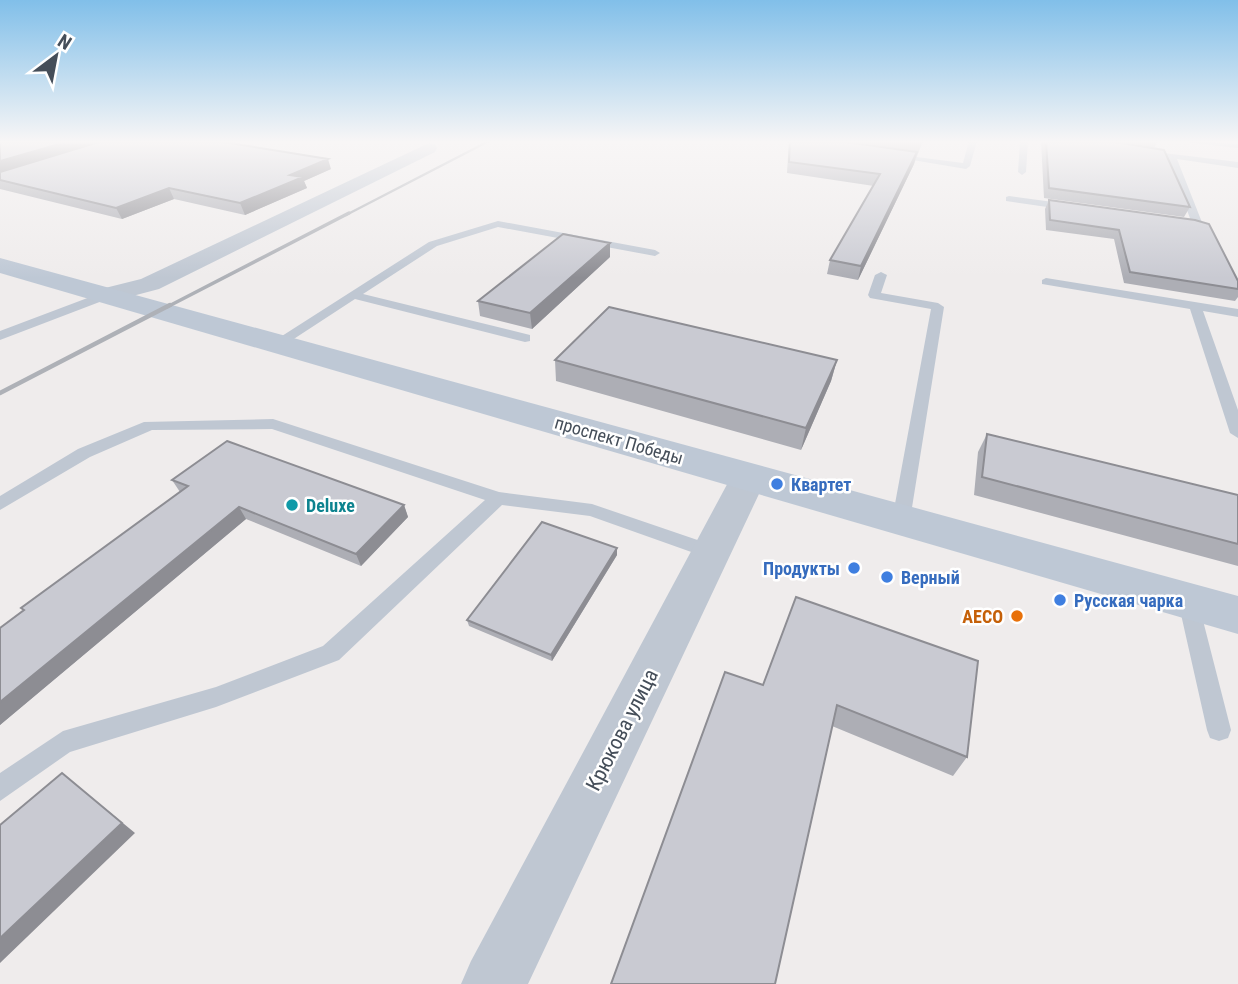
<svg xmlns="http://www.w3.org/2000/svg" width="1238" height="984" font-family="'Roboto Condensed',sans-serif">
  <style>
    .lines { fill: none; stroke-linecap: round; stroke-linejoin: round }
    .lane { fill: #bfc7d2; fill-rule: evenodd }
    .street { fill: #bfc7d2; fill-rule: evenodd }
    .secondary { fill: #bec8d5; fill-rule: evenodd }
    .rail-far2 { stroke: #aeb1b7; stroke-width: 2.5 }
    .rail-far1 { stroke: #aeb1b7; stroke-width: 3.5 }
    .rail { stroke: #aeb1b7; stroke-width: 4.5 }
    .wall { fill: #adaeb5 }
    .shaded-wall { fill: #8d8d93 }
    .building { fill: #c9cad2; stroke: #8d8d93; stroke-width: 2 }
    .shop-dot { fill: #3f7fe0; stroke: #fff; stroke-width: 2.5 }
    .culture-dot { fill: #0f9aa8; stroke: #fff; stroke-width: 2.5 }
    .food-dot { fill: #e8710a; stroke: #fff; stroke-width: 2.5 }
    .labels { text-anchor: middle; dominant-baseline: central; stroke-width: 5; stroke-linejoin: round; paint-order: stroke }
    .street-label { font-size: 18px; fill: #454e59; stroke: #fff }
    .shop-label { font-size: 18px; font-weight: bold; fill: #366cbe; stroke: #fff; text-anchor: start }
    .culture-label { font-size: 18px; font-weight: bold; fill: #0d838f; stroke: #fff; text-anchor: start }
    .food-label { font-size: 18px; font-weight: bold; fill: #c56008; stroke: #fff; text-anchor: end }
    .near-street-label { font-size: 21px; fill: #454e59; stroke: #fff }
  </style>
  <rect width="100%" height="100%" fill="#efecec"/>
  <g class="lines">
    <!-- lane -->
    <path class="lane" d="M969,141H977L970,166L966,169L889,156L893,154L963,163Z
      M1020,141H1028L1026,172L1022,175L1018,172Z
      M1188,141L1238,144V148L1192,143Z
      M1164,153L1238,162V168L1177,159L1203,225L1202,227L1174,222L1179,219L1191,221L1168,158L1160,155Z
      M1009,196L1068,204L1073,207L1068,210L1006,201V197Z
      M498,221L655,250L660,253L655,256L498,227L437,246L363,294L530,335V341L525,342L355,299L283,346L278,347L271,343L429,242Z
      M881,272L887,275L881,293L938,303L944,307L910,520L907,525H895L892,520L931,309L870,298L868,295L875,275Z
      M1046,278L1238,309V317L1203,311L1238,410V438L1230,433L1190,309L1042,284V280Z
      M106,291L112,295L110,298L0,340V331Z
      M273,419L499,492L592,504L718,547L721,552L718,557L711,559L590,516L502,505L339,660L216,707L70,752L0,801V773L63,731L216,687L323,646L485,500L272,429L152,430L90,457L0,510V496L78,449L144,422Z
      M1188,593L1195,595L1198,601L1231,730L1228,738L1219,741L1210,738L1207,730L1178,601L1181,595Z"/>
    <!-- street -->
    <path class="street" d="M429,143L435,144L437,148L435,152L159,289L106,303L97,300L93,295L97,290L141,279Z
      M749,465L762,469L767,477L528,984H461L471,961L731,477L736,469Z"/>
    <!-- secondary -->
    <path class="secondary" d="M0,258L1238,596V634L0,273Z"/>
    <!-- rail-far2 -->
    <path class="rail-far2" d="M346,215L489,141"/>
    <!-- rail-far1 -->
    <path class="rail-far1" d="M167,307L349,213"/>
    <!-- rail -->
    <path class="rail" d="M0,393L170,305"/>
  </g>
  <!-- wall -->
  <path class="wall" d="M0,141L331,169L304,181L307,188L245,215L174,199L122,219L0,189Z
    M789,141H923L914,164L858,280L827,274L830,260L874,186L787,173Z
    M1041,141H1158L1154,148L1190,207L1184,217L1044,198Z
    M1049,200L1238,281V297L1235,301L1124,283L1114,239L1046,230L1045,209Z
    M610,257L532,329L480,316L478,301Z
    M555,360H837L831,381L801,450L556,381Z
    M987,434L1238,495V566L974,495L978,452Z
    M172,480L404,505L408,517L361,566L246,519L0,725V628L24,611L21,608L180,492Z
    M617,548V555L552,661L469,626L467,620Z
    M796,597L967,757L953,776L832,726Z"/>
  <!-- shaded-wall -->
  <path class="shaded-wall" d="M70,141H100L0,173V161Z
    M917,152L914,164L858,280L861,266Z
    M328,159L331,169L304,181L307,188L245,215L240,203L290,175Z
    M169,188L174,199L122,219L116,208Z
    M610,243V257L532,329L530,313Z
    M837,360L831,381L801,450L806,428Z
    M404,505L408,517L361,566L356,554Z
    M239,507L246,519L0,725V702Z
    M617,548V555L552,661L551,655Z
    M62,773L135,833L0,963V938Z"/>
  <!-- building -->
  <path class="building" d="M0,141H70L0,161Z
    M102,141H217L328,159L290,175L303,177L240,203L169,188L116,208L0,180V172Z
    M790,141H839L917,152L861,266L830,260L880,174L789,162Z
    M1046,141H1109L1164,150L1190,207L1049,188Z
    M1049,200L1195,220L1209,224L1238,281V289L1130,272L1119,230L1050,220Z
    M563,234L610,243L530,313L478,301Z
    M609,307L837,360L806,428L555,360Z
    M987,434L1238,495V544L982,477Z
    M227,441L404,505L356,554L239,507L0,702V628L24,610L21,608L188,486L172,480Z
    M542,522L617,548L551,655L467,620Z
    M796,597L978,661L967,757L837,705L775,984H611L725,672L763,685Z
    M62,773L122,823L0,938V825Z"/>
  <!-- sky -->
  <linearGradient id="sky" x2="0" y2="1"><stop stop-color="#81bfe9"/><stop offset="0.51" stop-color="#f8f6f6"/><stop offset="1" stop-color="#f8f6f6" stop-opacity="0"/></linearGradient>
  <rect width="1238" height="278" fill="url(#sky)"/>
  <!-- markers -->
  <g class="shop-dot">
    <circle cx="777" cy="484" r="7"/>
    <circle cx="854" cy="568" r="7"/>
    <circle cx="887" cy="577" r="7"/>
    <circle cx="1060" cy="600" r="7"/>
  </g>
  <circle class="culture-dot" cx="292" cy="505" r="7"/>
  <circle class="food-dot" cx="1017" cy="616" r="7"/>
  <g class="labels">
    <!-- street labels -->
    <g class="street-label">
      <text transform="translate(619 440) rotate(16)">проспект Победы</text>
    </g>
    <!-- shop labels -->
    <g class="shop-label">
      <text x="791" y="484">Квартет</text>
      <text x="840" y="568" text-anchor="end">Продукты</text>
      <text x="901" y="577">Верный</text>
      <text x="1074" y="600">Русская чарка</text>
    </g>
    <!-- culture labels -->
    <g class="culture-label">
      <text x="306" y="505">Deluxe</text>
    </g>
    <!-- food labels -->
    <g class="food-label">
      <text x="1003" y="616">AECO</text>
    </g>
    <!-- near-street labels -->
    <g class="near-street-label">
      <text transform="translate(622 730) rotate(-63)">Крюкова улица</text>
    </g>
  </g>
  <!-- north arrow -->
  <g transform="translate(56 56) rotate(32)" stroke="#ffffff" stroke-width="5" paint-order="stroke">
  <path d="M0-5L12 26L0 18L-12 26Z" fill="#454e59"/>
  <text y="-10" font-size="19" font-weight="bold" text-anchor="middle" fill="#454e59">N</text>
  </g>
</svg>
